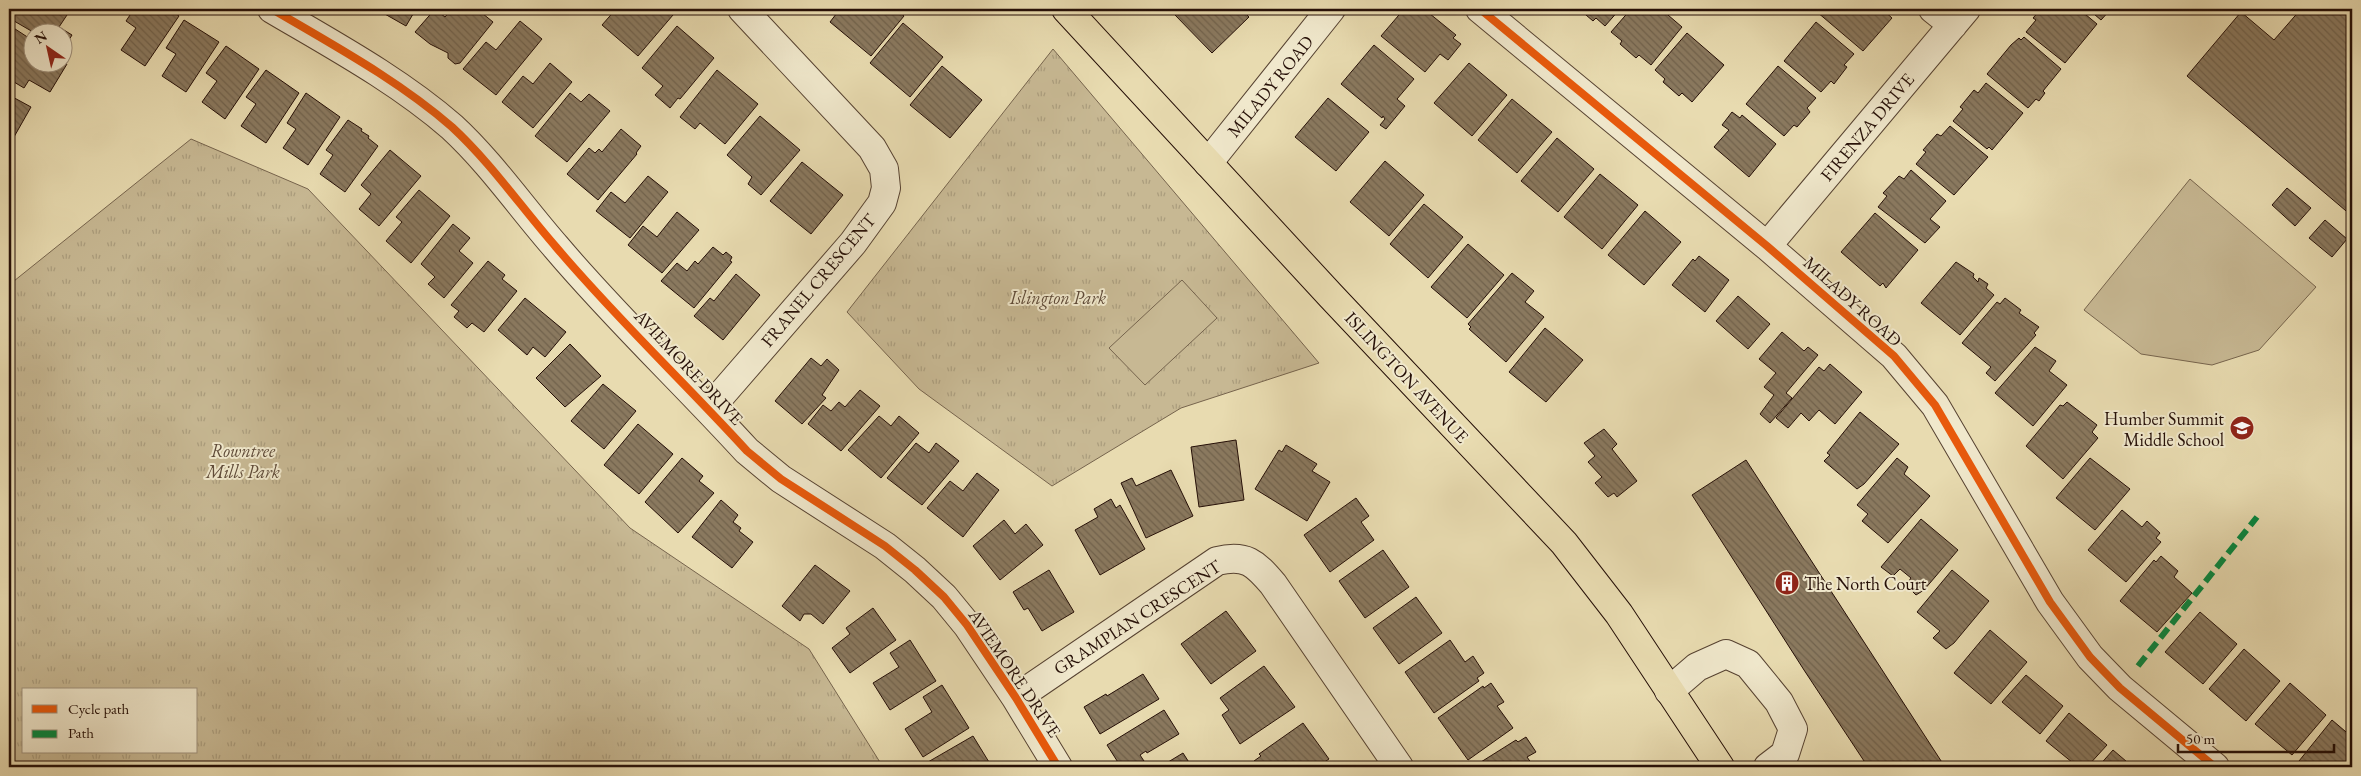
<svg xmlns="http://www.w3.org/2000/svg" width="2361" height="776" font-family="'EB Garamond',serif">
  <style>
    .park { fill: url(#park-tufts); stroke: #76644d; fill-rule: evenodd }
    .pitch { fill: #c7b893; stroke: #76644d }
    .building { fill: url(#building-back-hatch); stroke: #250f07 }
    .lines { fill: none; stroke-linecap: round; stroke-linejoin: round }
    .minor-casing { stroke: #564231; stroke-width: 30 }
    .major-casing { stroke: #250f07; stroke-width: 30 }
    .minor { stroke: #f0e8cc; stroke-width: 28 }
    .major { stroke: #e8dbb0; stroke-width: 28 }
    .quiet { stroke: #00873e; stroke-width: 6; stroke-dasharray: 12 6; stroke-linecap: butt }
    .cycleway-casing { stroke: #f0e8cc; stroke-width: 11 }
    .cycleway { stroke: #e8590c; stroke-width: 8 }
    .labels { text-anchor: middle; dominant-baseline: central; stroke-width: 4; stroke-linejoin: round; paint-order: stroke }
    .street-label { font-size: 18px; fill: #250f07; stroke: #f0e8cc }
    .park-label { font-size: 18px; font-style: italic; fill: #5e4a38; stroke: #f0e8cc }
    .poi-label { font-size: 18px; fill: #250f07; stroke: #f0e8cc; text-anchor: end }
  </style>
  <defs>
    <pattern id="park-tufts" width="24" height="20" patternUnits="userSpaceOnUse" patternTransform="scale(1.25)"><rect width="24" height="20" fill="#c7b893"/><path d="M3 7l-1-3M5 7V3M7 7l1-3M15 17l-1-3M17 17v-4M19 17l1-3" fill="none" stroke="#ab9d7d"/></pattern>
    <pattern id="building-back-hatch" width="6" height="6" patternUnits="userSpaceOnUse" patternTransform="scale(1.25)"><rect width="6" height="6" fill="#8a795f"/><path d="M-1 5l2 2M0 0l6 6M5-1l2 2" fill="none" stroke="#71624c"/></pattern>
  </defs>
  <rect width="100%" height="100%" fill="#e8dbb0"/>
  <filter id="stains"><feTurbulence type="fractalNoise" baseFrequency=".004" numOctaves="4"/><feColorMatrix values="0 0 0 0 .2 0 0 0 0 .09 0 0 0 0 .02 0 0 0 .5 -.17"/></filter>
  <radialGradient id="worn" r=".72"><stop offset=".6" stop-color="#630" stop-opacity="0"/><stop offset="1" stop-color="#630" stop-opacity=".3"/></radialGradient>
  <!-- park -->
  <path class="park" d="M1053,49L1319,363L1181,408L1052,486L919,389L847,312Z
    M191,139L308,189L630,528L809,649L883,767H9V285ZM24,690H196V752H24Z"/>
  <!-- pitch -->
  <path class="pitch" d="M2190,179L2316,287L2259,350L2212,365L2141,354L2084,310Z
    M1182,280L1217,318L1145,385L1109,348Z"/>
  <!-- building -->
  <path class="building" d="M9,9H71L59,27L72,35L64,48L62,32H33L9,18Z
    M134,9H169L179,16L145,66L121,50L136,28L126,21Z
    M376,9H416L406,26Z
    M435,9L445,17L452,9H460L465,13L477,9L493,22L460,63L455,64L448,58V53L430,44L415,32Z
    M616,9H665L673,15L638,56L602,25Z
    M840,9H895L904,16L871,56L830,22Z
    M1182,9H1241L1249,17L1212,53L1175,15Z
    M1404,9H1424L1456,35L1453,38L1461,44L1448,60L1440,54L1425,72L1381,36Z
    M1579,9H1620L1605,26L1596,18L1593,21Z
    M1631,9H1661L1682,27L1651,65L1639,55L1636,58L1620,44L1622,41L1611,32Z
    M1820,9H1882L1892,18L1863,51L1817,12Z
    M2041,9H2079L2097,24L2065,63L2026,32L2036,20L2033,18Z
    M2088,9H2111L2101,20Z
    M2301,9H2352V216L2187,76L2241,12L2274,40Z
    M184,20L219,42L186,92L162,76L176,54L166,48Z
    M520,21L542,39L496,95L463,69L486,42L496,50Z
    M1816,22L1854,54L1844,65L1847,67L1834,84L1831,81L1821,92L1784,61Z
    M903,23L943,57L910,97L870,63Z
    M9,25L32,40V62H62V61L67,64L50,92L29,80L24,88L9,79Z
    M677,26L714,58L680,99L678,98L670,108L655,95L663,86L642,68Z
    M1687,33L1724,65L1692,102L1682,93L1679,96L1663,82L1665,79L1655,70Z
    M2024,37L2061,69L2043,91L2045,93L2039,101L2036,99L2028,108L1987,74L2011,45L2019,38L2021,40Z
    M1374,45L1414,79L1397,99L1405,106L1386,129L1380,125L1385,119L1383,116L1382,118L1341,84Z
    M226,46L259,69L225,119L202,102L217,81L206,73Z
    M550,63L572,82L533,128L502,102L523,76L533,84Z
    M1469,63L1507,95L1472,136L1434,103Z
    M942,66L982,100L950,138L910,105Z
    M1778,66L1816,98L1807,108L1810,112L1797,127L1794,125L1784,136L1746,104Z
    M266,70L299,93L266,143L241,126L256,104L246,97Z
    M717,70L758,104L725,144L700,123L695,129L680,117Z
    M1986,83L2023,113L1992,150L1989,147L1987,149L1953,121L1963,109L1960,107L1974,90L1978,93Z
    M306,93L340,117L308,165L283,148L296,129L287,123Z
    M570,93L581,102L589,94L610,111L567,162L535,136Z
    M9,95L31,107L10,144L9,143Z
    M1328,98L1369,132L1336,171L1295,137Z
    M1512,99L1552,132L1517,173L1478,140Z
    M1732,112L1740,118L1742,115L1776,144L1749,177L1714,147L1729,130L1722,125Z
    M760,116L800,150L761,195L748,184L752,177L727,155Z
    M348,120L362,129L361,131L369,136L368,138L378,146L345,192L320,174L333,155L326,150Z
    M1950,126L1988,157L1954,195L1916,164L1926,152L1923,150L1937,134L1941,136Z
    M621,129L641,146L636,153L637,154L598,200L567,174L589,148L595,153L599,149L602,152Z
    M1557,138L1594,169L1558,212L1521,181Z
    M390,150L421,176L379,226L359,209L371,194L361,185Z
    M1385,161L1424,195L1389,236L1350,202Z
    M802,162L843,195L811,234L770,201Z
    M1911,170L1946,201L1930,219L1940,227L1925,243L1878,207L1887,196L1883,193L1899,176L1904,179Z
    M1600,174L1638,205L1602,249L1564,217Z
    M648,176L668,192L630,238L596,211L611,192L625,203Z
    M2287,188L2311,208L2295,226L2272,205Z
    M419,190L450,216L411,263L386,241L402,222L396,217Z
    M1424,204L1463,237L1428,278L1390,244Z
    M1645,211L1681,242L1644,285L1608,255Z
    M677,212L699,230L662,273L628,245L643,226L657,237Z
    M1875,213L1918,250L1886,288L1883,283L1880,286L1841,252Z
    M2325,220L2347,239L2332,257L2309,238Z
    M453,224L470,238L459,251L473,263L444,298L428,284L435,277L421,264Z
    M1468,244L1504,275L1467,318L1431,287Z
    M713,247L723,255L726,252L732,257L730,261L732,262L694,308L661,281L677,263L687,271L695,261L698,264Z
    M1699,256L1729,280L1705,312L1672,285L1693,259L1695,261Z
    M488,261L505,275L502,279L517,291L484,332L472,323L467,328L454,317L459,311L451,305Z
    M1956,262L1974,274L1973,277L1978,282L1979,278L1988,284L1986,288L1994,295L1960,335L1921,303Z
    M1512,273L1534,291L1525,302L1544,317L1506,362L1469,329L1471,327L1468,324Z
    M736,274L760,295L723,340L694,316L710,298L714,301Z
    M1738,296L1770,324L1748,349L1716,321Z
    M525,298L566,332L545,357L533,347L527,355L498,330Z
    M2005,298L2021,310L2019,313L2039,327L2034,333L2036,335L1995,381L1986,373L1991,367L1962,343L1997,302L2000,304Z
    M1545,328L1583,360L1546,402L1509,372Z
    M1782,332L1804,351L1808,347L1818,355L1786,393L1792,398L1770,423L1760,414L1774,395L1764,387L1776,373L1759,359Z
    M570,344L601,376L565,407L536,378Z
    M2035,347L2056,361L2049,371L2067,385L2033,426L1995,393Z
    M811,358L821,366L827,359L839,370L822,395L826,398L802,424L775,401Z
    M1830,364L1862,392L1835,424L1819,410L1809,421L1801,413L1788,428L1776,418L1819,367L1824,371Z
    M603,384L636,411L604,449L571,421Z
    M860,390L880,406L841,451L808,424L823,405L831,411L839,402L845,407Z
    M2067,402L2097,425L2092,432L2098,438L2063,479L2026,446L2060,405L2063,406Z
    M1860,412L1899,444L1864,484L1857,489L1824,461L1830,455L1827,453Z
    M879,416L891,426L899,416L919,433L881,478L848,450Z
    M638,424L673,454L639,494L604,465Z
    M1604,429L1617,444L1612,449L1637,481L1617,497L1614,493L1608,497L1595,483L1602,477L1588,462L1595,456L1584,443Z
    M1236,440L1244,500L1199,507L1191,447Z
    M916,443L929,453L936,443L959,461L922,505L887,478Z
    M1286,445L1317,464L1312,471L1330,482L1307,521L1255,489L1279,450L1282,452Z
    M682,458L703,476L699,481L714,493L678,533L645,502Z
    M1897,458L1908,467L1904,474L1930,496L1888,543L1862,521L1868,514L1857,505Z
    M2090,458L2130,489L2095,530L2056,498Z
    M1746,460L1945,767H1868L1804,670L1692,495Z
    M1171,470L1193,516L1146,538L1121,483L1132,478L1136,486Z
    M977,473L999,490L963,537L927,508L950,481L963,491Z
    M1356,498L1369,516L1361,522L1374,540L1330,572L1304,535Z
    M1111,499L1116,508L1120,505L1145,549L1100,575L1075,530L1098,517L1094,509Z
    M721,500L738,515L733,522L741,528L739,531L753,542L732,568L692,537Z
    M2122,510L2142,527L2147,521L2160,533L2156,538L2161,542L2126,582L2088,550Z
    M1921,519L1958,550L1924,590L1916,595L1906,585L1911,578L1900,569L1893,576L1881,567Z
    M1004,520L1015,534L1026,524L1043,545L1000,580L973,546Z
    M1383,550L1409,587L1365,618L1339,581Z
    M2161,556L2178,571L2174,577L2192,593L2157,632L2120,601L2154,560L2156,562Z
    M815,565L850,591L823,624L811,614H804L800,621L782,606Z
    M1049,570L1074,612L1042,631L1028,608L1024,610L1013,592Z
    M1952,570L1989,601L1954,643L1946,649L1933,638L1940,631L1917,612Z
    M1416,597L1442,633L1399,664L1373,628Z
    M873,608L896,640L850,673L832,648L850,634L846,628Z
    M1226,611L1256,651L1211,684L1181,644Z
    M2200,612L2237,644L2203,684L2165,652Z
    M1990,630L2027,662L1991,704L1954,673Z
    M910,640L936,681L890,710L873,683L899,667L890,653Z
    M1450,640L1465,662L1473,656L1484,673L1477,678L1479,681L1434,713L1405,672Z
    M2244,649L2280,681L2246,721L2209,689Z
    M1264,666L1295,707L1240,744L1222,715L1229,710L1220,698Z
    M1143,674L1159,699L1100,734L1084,707L1106,694L1107,696Z
    M2026,675L2063,706L2040,734L2002,702Z
    M1491,683L1504,702L1497,706L1513,728L1468,760L1438,718L1483,686L1484,688Z
    M2290,683L2326,715L2292,755L2255,724Z
    M942,685L969,728L923,757L905,729L932,712L923,697Z
    M1164,710L1179,734L1147,753L1146,751L1140,755L1148,767H1121L1107,745Z
    M2069,713L2107,745L2087,767H2078L2046,741Z
    M2332,720L2352,737V767H2306L2299,761Z
    M1303,723L1329,759L1317,767H1259L1254,761L1261,756L1259,754Z
    M973,736L992,767H931L928,762Z
    M1526,737L1536,752L1527,757L1534,767H1473L1516,740L1518,742Z
    M2113,750L2133,767H2098Z
    M1183,753L1192,767H1160Z"/>
  <g class="lines">
    <defs>
      <path id="minor" d="M272,9C333,45 398,80 452,127C491,163 521,207 556,247C616,318 684,382 747,451L781,479L885,546L915,570L944,597L967,625L1016,698L1058,767
        M1480,9L1767,246L1894,356L1935,405L2050,602L2090,657L2120,688L2215,767
        M1933,9L1953,25
        M1208,163L1331,9
        M1767,246L1966,9
        M709,409L853,243L882,203L886,188L884,169L872,148L742,9
        M1669,691L1697,667L1726,654L1748,664L1779,702L1793,729L1785,754L1768,767
        M1016,698L1217,561C1246,554 1255,563 1273,584L1399,767"/>
      <path id="major" d="M1066,9L1331,296L1564,543L1619,614L1720,767"/>
    </defs>
    <!-- minor casing -->
    <use href="#minor" class="minor-casing"/>
    <!-- major casing -->
    <use href="#major" class="major-casing"/>
    <!-- minor -->
    <use href="#minor" class="minor"/>
    <!-- major -->
    <use href="#major" class="major"/>
    <!-- quiet -->
    <path class="quiet" d="M2138,666L2257,517"/>
    <defs>
      <path id="cycleway" d="M272,9C333,45 398,80 452,127C491,163 521,207 556,247C616,318 684,382 747,451L781,479L885,546L915,570L944,597L967,625L1016,698L1058,767
        M1480,9L1767,246L1894,356L1935,405L2050,602L2090,657L2120,688L2215,767"/>
    </defs>
    <!-- cycleway casing -->
    <use href="#cycleway" class="cycleway-casing"/>
    <!-- cycleway -->
    <use href="#cycleway" class="cycleway"/>
  </g>
  <!-- icons -->
  <defs>
    <symbol id="school-disc" viewBox="-11 -11 22 22"><circle r="9.5" fill="#8f2418" stroke="#f0e8cc"/><path d="M0-5L7-2L0 1L-7-2ZM-4 1L0 2.5L4 1V4Q0 6-4 4Z" fill="#fff"/></symbol>
    <symbol id="building-disc" viewBox="-11 -11 22 22"><circle r="9.5" fill="#8f2418" stroke="#f0e8cc"/><path d="M-4-6H4V6H1V3H-1V6H-4ZM-2.5-4.3h1.7v1.8h-1.7ZM.8-4.3h1.7v1.8H.8ZM-2.5-1h1.7V.8h-1.7ZM.8-1h1.7V.8H.8Z" fill="#fff"/></symbol>
  </defs>
  <g fill-rule="evenodd">
    <use href="#school-disc" x="2228" y="414" width="28" height="28"/>
    <use href="#building-disc" x="1773" y="569" width="28" height="28"/>
  </g>
  <g class="labels">
    <!-- street labels -->
    <g class="street-label">
      <text transform="translate(1270 86) rotate(-51)">MILADY ROAD</text>
      <text transform="translate(1867 127) rotate(-50)">FIRENZA DRIVE</text>
      <text transform="translate(818 280) rotate(-50)">FRANEL CRESCENT</text>
      <text transform="translate(1853 301) rotate(42)">MILADY ROAD</text>
      <text transform="translate(689 367) rotate(47)">AVIEMORE DRIVE</text>
      <text transform="translate(1407 377) rotate(47)">ISLINGTON AVENUE</text>
      <text transform="translate(1137 617) rotate(-33)">GRAMPIAN CRESCENT</text>
      <text transform="translate(1015 673) rotate(56)">AVIEMORE DRIVE</text>
    </g>
    <!-- park labels -->
    <g class="park-label">
      <text x="1058" y="297">Islington Park</text>
      <text x="243" y="450">Rowntree<tspan x="243" dy="21">Mills Park</tspan></text>
    </g>
    <!-- poi labels -->
    <g class="poi-label">
      <text x="2224" y="418">Humber Summit<tspan x="2224" dy="21">Middle School</tspan></text>
      <text x="1804" y="583" text-anchor="start">The North Court</text>
    </g>
  </g>
  <!-- margin -->
  <rect width="2361" height="776" fill="none" stroke="#e8dbb0" stroke-width="30"/>
  <rect x="10" y="10" width="2341" height="756" fill="none" stroke="#250f07" stroke-width="2.5"/>
  <rect x="15" y="15" width="2331" height="746" fill="none" stroke="#250f07"/>
  <!-- legend -->
  <rect x="22" y="688" width="175" height="65" fill="#f0e8cc" stroke="#9f917d"/>
  <rect x="32" y="705" width="25" height="8" fill="#e8590c" stroke="#9f917d"/>
  <text x="68" y="714" font-size="15" fill="#250f07">Cycle path</text>
  <rect x="32" y="730" width="25" height="8" fill="#00873e" stroke="#9f917d"/>
  <text x="68" y="738" font-size="15" fill="#250f07">Path</text>
  <!-- north arrow -->
  <g transform="translate(48 48) rotate(326)"><circle r="24" fill="#f0e8cc" stroke="#9f917d"/>
  <path d="M0-4L9 19L0 12L-9 19Z" fill="#8f2418"/>
  <text y="-8" font-size="14" font-weight="bold" text-anchor="middle" fill="#250f07">N</text>
  </g>
  <!-- scale -->
  <path d="M2178 744v8h156v-8" fill="none" stroke="#250f07" stroke-width="2.5"/>
  <text x="2186" y="744" font-size="15" fill="#250f07" stroke="#f0e8cc" stroke-width="4" paint-order="stroke">50 m</text>
  <rect width="100%" height="100%" filter="url(#stains)"/>
  <rect width="100%" height="100%" fill="url(#worn)"/>
</svg>
